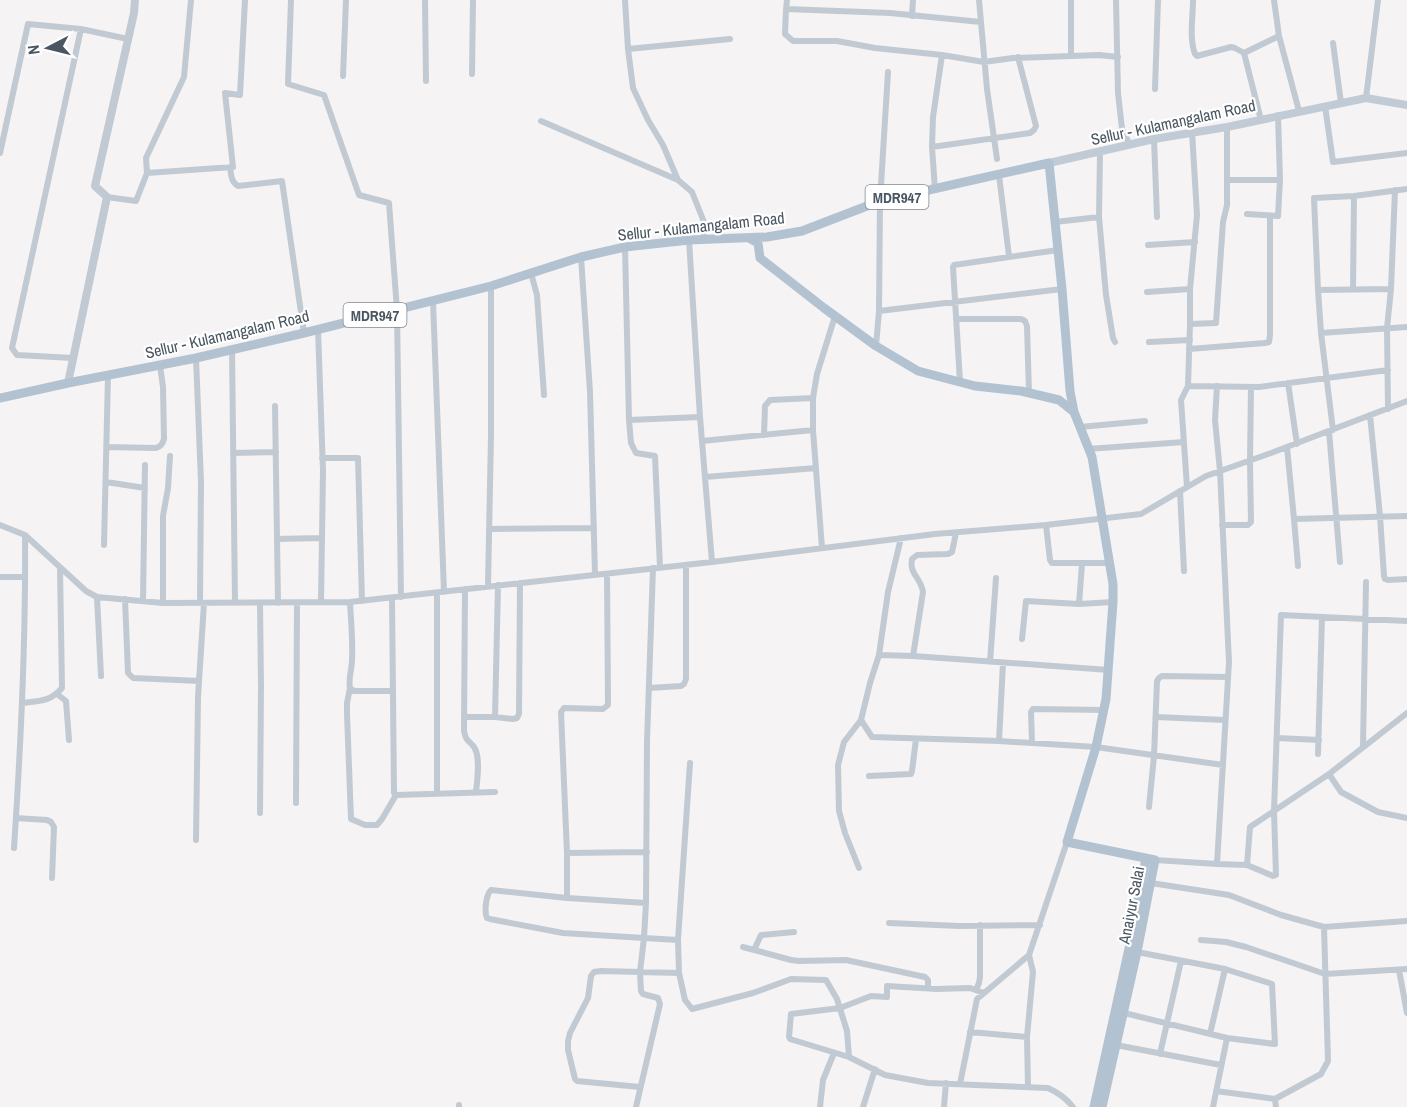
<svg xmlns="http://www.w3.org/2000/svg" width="1407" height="1107" font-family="'Archivo Narrow',sans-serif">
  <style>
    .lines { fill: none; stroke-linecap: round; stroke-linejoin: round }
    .minor { stroke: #c1cad2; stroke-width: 6 }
    .tertiary { stroke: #c1cad2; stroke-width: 8 }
    .secondary { stroke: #c1cbd6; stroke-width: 8 }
    .primary { stroke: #b3c2d1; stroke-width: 9 }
    .labels { text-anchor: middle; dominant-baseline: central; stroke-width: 4.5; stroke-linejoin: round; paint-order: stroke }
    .shield { fill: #fff; stroke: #808990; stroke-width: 1.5 }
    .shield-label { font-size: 15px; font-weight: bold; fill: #4a5661 }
    .street-label { font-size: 16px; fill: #4a5661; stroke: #fff }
  </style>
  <rect width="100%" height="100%" fill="#f5f3f3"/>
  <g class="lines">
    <!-- minor -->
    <path class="minor" d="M291,0L288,84L324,95L359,195L389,203L397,310L401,597
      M425,0L426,81
      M625,0L628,49L633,88L648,120L663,145L678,180L692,192L704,222V240
      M787,0L786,9L890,13L981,22
      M979,0L987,89L997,159
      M1116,0L1118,93L1122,129L1130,145
      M1193,0C1193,17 1189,38 1195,54L1197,56L1231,47L1235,48L1244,53
      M1274,0L1279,36L1299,111
      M786,9L785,34L793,41H837L875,48L942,55L984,62L1013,58L1099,55L1118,57
      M912,16L913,0
      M1333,43L1341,103
      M628,49L730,39
      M1071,56V0
      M472,74L473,0
      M343,76L346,0
      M1155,89L1158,0
      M1366,98L1378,0
      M1325,106L1333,162L1407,153
      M1261,120L1244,53L1279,36
      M541,121L678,180
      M1154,139L1157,217
      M932,147L1030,133L1034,130L1036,126L1018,57
      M0,153L28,24L81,29L128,39
      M230,167C231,174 231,182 238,186L282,181L304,333
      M147,173L146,158L184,77L191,0
      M999,175L1009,256
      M1227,180H1280
      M935,190L932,147L933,117L942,55
      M107,197L136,201L147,173L233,167L225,93L240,95L245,0
      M1247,214L1278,216L1280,180L1278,115
      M1099,217L1100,152
      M1055,222L1099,217L1106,295L1113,338L1115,342
      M689,240L700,417L712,562L935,534L1046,525L1141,514L1206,476L1271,453L1407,401
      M1148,245L1195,242
      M625,247L629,420L700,417
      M581,257L590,392L595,574
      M531,273L537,295L544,395
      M1353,289L1354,196
      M1391,289L1395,190
      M1318,290L1321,333L1333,430
      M1147,292L1190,289
      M433,301L444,592
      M879,311L1062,289
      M956,319H1021L1025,321L1027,326L1029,393
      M1190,324V289L1197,215L1192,132
      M318,329L323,471L321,602
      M1321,333L1407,327
      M1149,342L1190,340
      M876,346L879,311L880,201L888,72
      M232,349L235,603
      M1189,349L1265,343L1269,342L1270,335V216
      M73,358L17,355L12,348L81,29
      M196,358L201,482L200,603
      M960,382L953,267L954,265L1058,250
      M1288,383L1297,444
      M1188,386L1259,387L1388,370
      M1217,386L1215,420L1220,471L1229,662L1217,864
      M275,406L278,603
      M1388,409L1387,328L1391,289L1318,290L1314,198L1354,196L1407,189
      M1370,415L1380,516L1384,576L1385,579L1388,580L1407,579
      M629,420L631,443L636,453L655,456L660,567
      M1080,427L1145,421
      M1329,431L1340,562
      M764,435L765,406L770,400L813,398
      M702,441L813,430
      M107,447L156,448C161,446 162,445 164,439L163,387L160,365
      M1287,447L1294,519L1407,516
      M1088,449L1184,442
      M233,453L276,452
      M322,458H358L362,601
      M705,477L816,468
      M106,482L145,488
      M1187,487L1181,400L1188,386L1190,324L1216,323L1223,222L1227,205V127
      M1180,491L1184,571
      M1294,519L1298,566
      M0,525L25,535L86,591L97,597L163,603L350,602L712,562
      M1046,525L1050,560L1052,563H1110
      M1222,525H1248L1251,522L1250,461L1251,387
      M489,529L594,528
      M277,539L322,538
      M104,545L108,376
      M822,548L813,430V398L817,374L835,316
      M653,568L647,741L646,903L644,938L678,940L679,973L685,1000L692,1009L753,993L791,979L826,980L837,999L847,1031L849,1057L885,1075L928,1083L1048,1088C1059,1093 1066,1098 1073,1107
      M0,577H25
      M488,586L491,436V286
      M465,589L464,731C466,742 469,740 474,747C481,757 477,781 476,792
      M437,593V793
      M97,597L101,676
      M392,598L394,793L396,795L495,792
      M125,599L128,673L133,678L199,681
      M143,601L145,465
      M350,602C351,621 353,641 352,660C352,669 348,679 350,688L354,691H392
      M163,603V516L168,488L170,456
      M1079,604L1082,564
      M1022,639L1026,601L1079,604L1113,602
      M879,655L913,656L1109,670
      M913,656L923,592C921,577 909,575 912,559L917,555L948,554L952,552L956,533
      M990,662L996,578
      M350,688L347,703V714L351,819L365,825H377L382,819L396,795
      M649,688L681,686L684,684L686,679V565
      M57,694L66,701L69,740
      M22,703C39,701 50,702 62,688L60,569
      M464,717H495L498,585
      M495,717L513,719L517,718L519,714L520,583
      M1156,717L1225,720
      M861,720L872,737L999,741L1096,747L1223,765
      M1277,738L1319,740
      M999,741L1003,663
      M1032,743L1031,712L1033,709L1104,710
      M1363,746L1366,582
      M1318,754L1322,617
      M1329,774L1341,792L1378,812L1407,818
      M869,776L911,774L912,771L916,739
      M296,803L297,603
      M1149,807L1154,756L1157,681L1159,678L1162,676L1228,677
      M260,813L261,686L260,603
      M16,818L47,820L51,822L54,827L52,878
      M196,840L198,697L204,603
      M14,848C21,743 26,639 25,535
      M567,853L647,852
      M1155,860L1217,864L1247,865L1250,827L1329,774L1407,713
      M1247,865L1273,876L1276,875L1274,811L1281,615L1407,621
      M859,868L845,833L839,811L838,765L844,742L861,720L870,683L879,655L888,592L901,538
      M1151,883L1229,895L1281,915L1324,927L1407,921
      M567,898V853L561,712L564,708L603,709L608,705L607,574
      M889,923L960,926L1040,925
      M678,940L690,763
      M1201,940L1226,942L1246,947L1325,974L1407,969
      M743,947L791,960L799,961L846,960L925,977L928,980V988
      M754,950L761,935L794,932
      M1137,952L1225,969L1272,984L1275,1044L1227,1038
      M1399,970L1407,1013
      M976,990L979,983L980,977V925
      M1124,1013L1227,1038L1213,1107
      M970,1032L1027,1037
      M1210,1034L1225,969
      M1116,1045L1221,1065
      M1160,1054L1181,961
      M849,1057L790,1039L789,1037L791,1014L840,1008L871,996L887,997V986L937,989L970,988L984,993
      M960,1084L977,999L1029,955L1067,842
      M640,1087L577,1081L575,1079L568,1050V1041L570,1033L588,998L591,976L594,972L601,971L679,973
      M1028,1087L1027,1037L1033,972L1029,955
      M1216,1091L1275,1099
      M459,1107V1105
      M636,1107L660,1004L658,998L643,994L641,991L640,972L644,938L563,933L490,919L487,918C484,911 486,895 491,890L567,898L646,903
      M820,1107L823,1080L834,1053
      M863,1107L875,1069
      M944,1107L946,1083
      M1276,1107L1275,1099L1321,1074L1328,1061L1324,927"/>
    <!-- tertiary -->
    <path class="tertiary" d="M68,383L107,197L95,186L134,13L135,0"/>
    <!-- secondary -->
    <path class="secondary" d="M1049,163L1154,139L1227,127L1366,98L1407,105"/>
    <!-- primary -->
    <path class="primary" d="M749,238L758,243L760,258L824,308L876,346L918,371L975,386L1021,391L1059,400L1074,412
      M0,398L68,383L196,358L304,333L491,286L581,257L625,247L689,240L767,237L802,231L880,201L1049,163L1062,289L1070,391L1074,412L1092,457L1113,584V602L1106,699L1096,747L1067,842L1155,860L1137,952L1102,1107
      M1094,1107L1130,944L1146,858"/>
  </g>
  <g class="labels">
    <!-- shield labels -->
    <g class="shield">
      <rect x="865.5" y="185" width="63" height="24" rx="4.5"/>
      <rect x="343.5" y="303" width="63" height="24" rx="4.5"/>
    </g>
    <g class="shield-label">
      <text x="897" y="197">MDR947</text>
      <text x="375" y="315">MDR947</text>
    </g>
    <!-- street labels -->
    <g class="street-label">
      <text transform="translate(1173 122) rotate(-12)">Sellur - Kulamangalam Road</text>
      <text transform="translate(701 226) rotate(-6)">Sellur - Kulamangalam Road</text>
      <text transform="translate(227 334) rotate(-13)">Sellur - Kulamangalam Road</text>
      <text transform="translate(1131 905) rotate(-79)">Anaiyur Salai</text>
    </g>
  </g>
  <!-- north arrow -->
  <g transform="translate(48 48) rotate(263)" stroke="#ffffff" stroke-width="4.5" paint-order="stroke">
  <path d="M0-4.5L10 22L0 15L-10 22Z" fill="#4a5661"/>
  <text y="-9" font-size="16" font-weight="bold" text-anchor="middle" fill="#4a5661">N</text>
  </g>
</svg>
